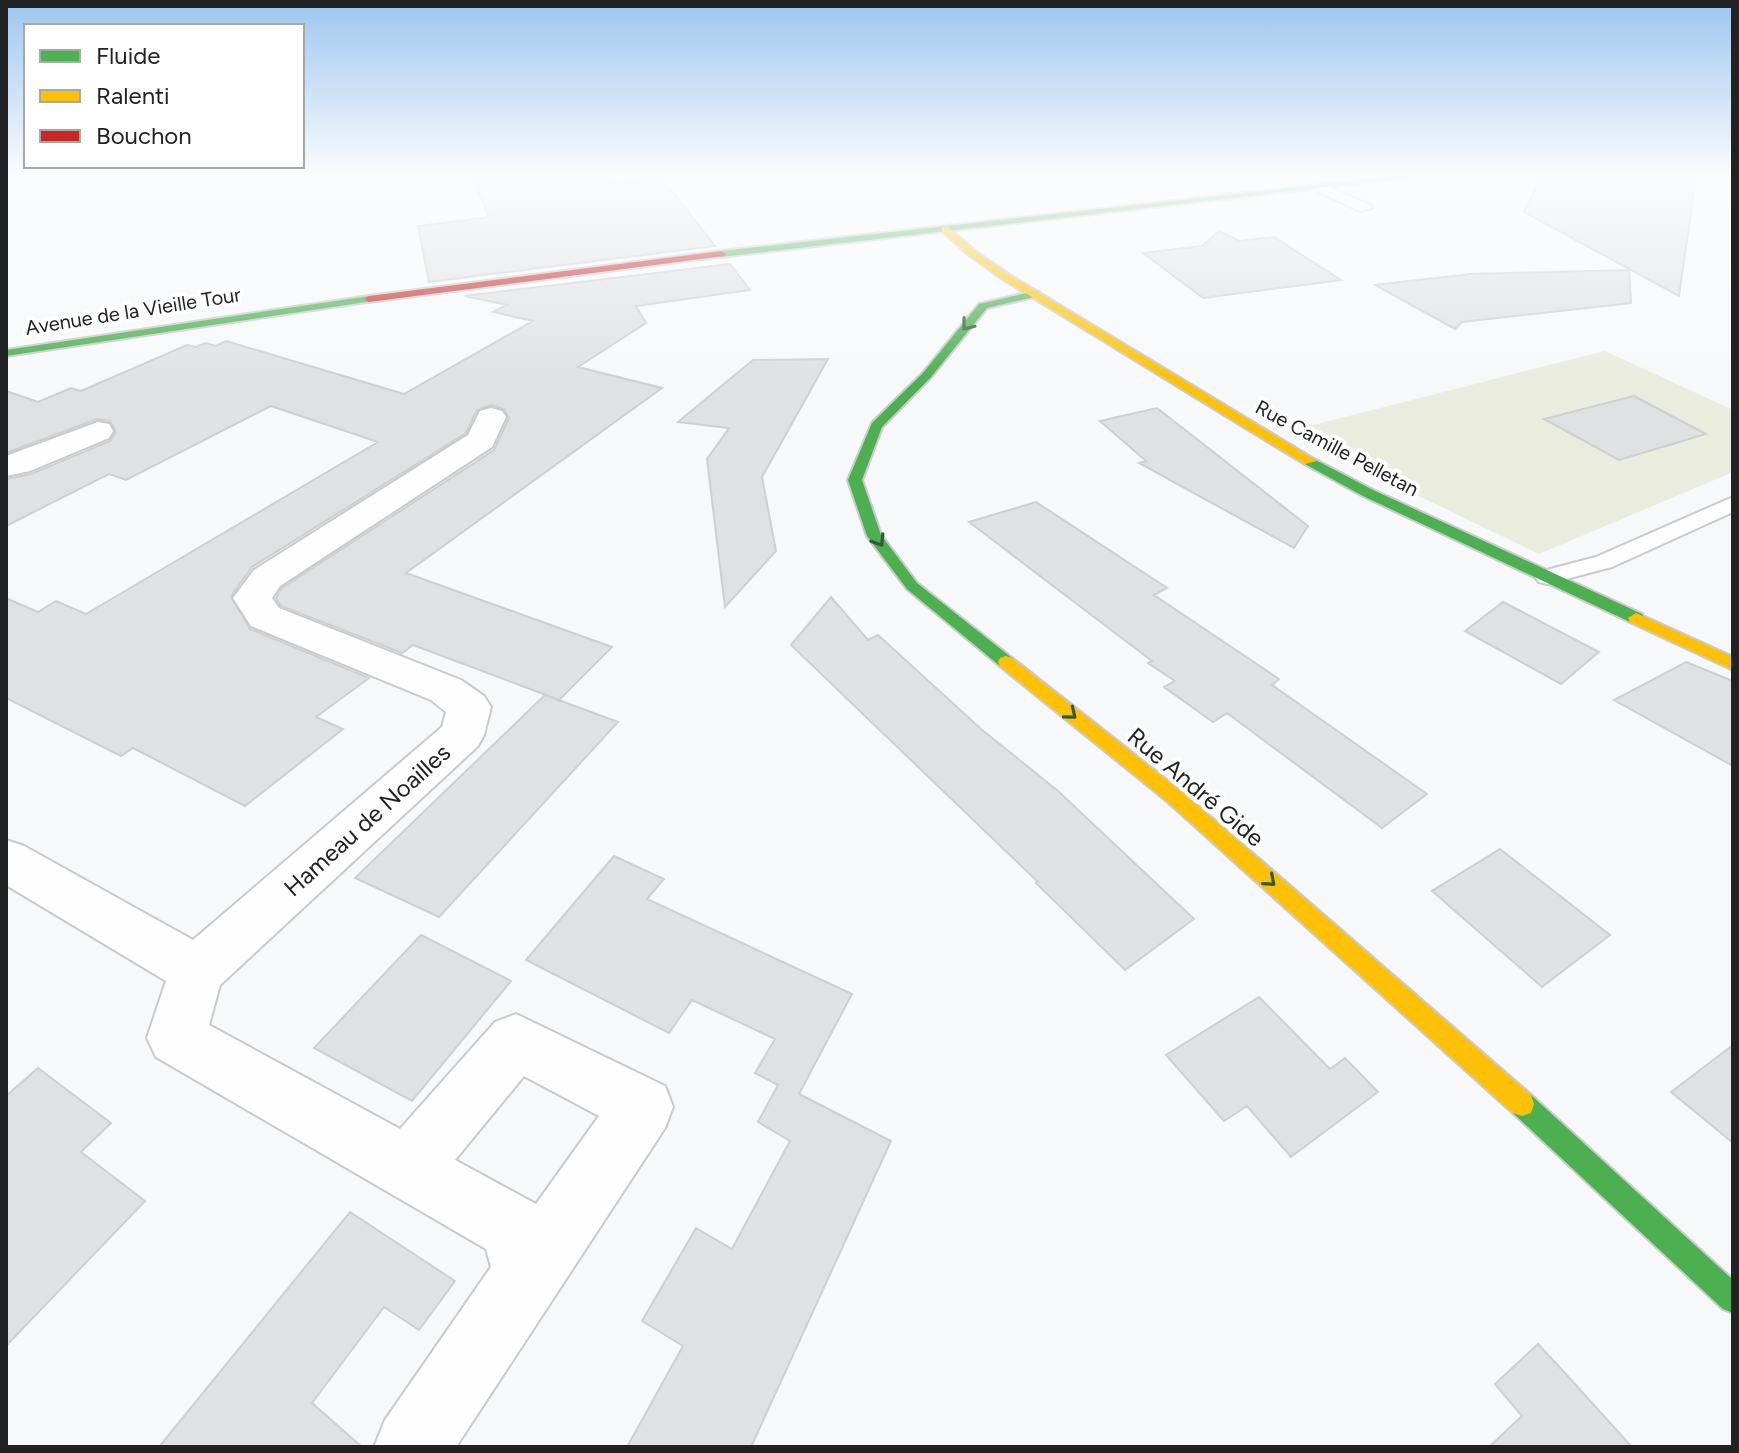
<svg xmlns="http://www.w3.org/2000/svg" width="1739" height="1453" font-family="Figtree,sans-serif">
  <style>
    .green { fill: #eaecde }
    .building { fill: #e0e1e3; stroke: #cecfd0; stroke-width: 2 }
    .lines { fill: none; stroke-linecap: round; stroke-linejoin: round }
    .lane-casing { stroke: #c9cacb; stroke-width: 4 }
    .street-casing { stroke: #c9cacb; stroke-width: 4 }
    .fast-casing { stroke: #c9cacb; stroke-width: 4 }
    .slow-casing { stroke: #c9cacb; stroke-width: 4 }
    .jam-casing { stroke: #c9cacb; stroke-width: 4 }
    .lane { fill: #fefefe; fill-rule: evenodd }
    .street { fill: #fefefe; fill-rule: evenodd }
    .fast { fill: #4caf50; fill-rule: evenodd }
    .slow { fill: #ffc107; fill-rule: evenodd }
    .jam { fill: #c62828; fill-rule: evenodd }
    .oneway { stroke: #325a35 }
    .labels { text-anchor: middle; dominant-baseline: central; stroke-width: 8; stroke-linejoin: round; paint-order: stroke }
    .far-street-label { font-size: 20px; fill: #212223; stroke: #fff }
    .street-label { font-size: 24px; fill: #212223; stroke: #fff }
  </style>
  <rect width="100%" height="100%" fill="#f7f8fa"/>
  <!-- green -->
  <path class="green" d="M1605,351L1733,410V472L1539,554L1286,432Z"/>
  <!-- building -->
  <path class="building" d="M472,177H607L612,184L661,177L715,246L429,282L418,226L489,217Z
    M1541,177H1696L1679,296L1524,212Z
    M1219,231L1239,241L1274,237L1341,280L1203,298L1143,253L1202,246Z
    M730,264L750,290L636,306L646,323L578,367L662,388L406,573L612,647L559,700L413,645L402,653L281,606L276,598L282,588L494,450L509,418L504,409L492,405L477,410L466,433L252,567L231,596L250,629L369,678L316,717L343,729L245,806L133,748L121,756L6,698V598L38,612L56,601L86,614L378,442L271,406L126,480L109,474L6,526V479L31,474L110,441L116,432L110,421L97,419L6,453V391L38,402L71,388L81,391L187,345L196,347L206,343L216,346L226,341L404,394L533,321L493,312L507,305L465,296Z
    M1629,270L1631,303L1462,322L1455,329L1375,285L1470,274Z
    M828,359L762,477L776,551L725,607L707,459L729,428L678,422L753,360Z
    M1634,396L1706,434L1619,460L1544,419Z
    M1157,408L1308,526L1294,548L1139,463L1146,461L1100,421Z
    M1036,502L1167,588L1154,595L1279,679L1272,685L1427,794L1382,828L1227,713L1213,722L1164,687L1175,681L1148,663L1152,661L969,522Z
    M831,597L868,640L878,635L981,729L1058,791L1194,919L1125,970L1036,883L1038,882L791,645Z
    M1503,602L1599,652L1561,684L1465,631Z
    M1686,662L1733,681V766L1614,700Z
    M545,695L618,722L439,917L355,878Z
    M1500,849L1610,935L1542,987L1432,891Z
    M614,856L664,879L647,899L852,994L799,1094L891,1141L751,1447H627L683,1346L642,1321L696,1228L732,1249L790,1141L758,1122L778,1085L755,1073L775,1039L692,1000L669,1033L526,960Z
    M421,935L511,981L412,1101L314,1048Z
    M1259,997L1330,1069L1345,1058L1378,1092L1291,1157L1247,1106L1224,1121L1166,1055Z
    M1733,1045V1143L1671,1092Z
    M38,1068L111,1123L81,1152L145,1201L6,1346V1096Z
    M350,1212L455,1281L419,1330L384,1307L312,1403L362,1447H159Z
    M1538,1344L1564,1372L1632,1447H1489L1522,1416L1495,1384Z"/>
  <g class="lines">
    <defs>
      <path id="lane" d="M1324,185L1370,205L1372,208L1360,211L1319,192L1318,189Z
        M1733,497V512L1612,567L1547,584L1539,582L1535,577L1539,572L1596,557Z"/>
      <path id="street" d="M491,408L502,411L506,417L492,447L280,586L272,598L279,608L461,680L484,696L491,707L484,735L478,746L220,985L209,1025L400,1129L495,1022L516,1014L665,1086L673,1107L665,1128L456,1447H374L385,1420L491,1267L486,1249L156,1057L147,1038L166,981L6,885V840L24,846L193,940L442,727L446,712L431,700L251,626L233,598L254,570L468,435L480,411ZM524,1076L599,1116L536,1204L455,1160Z
        M98,422L109,424L113,431L109,438L30,471L6,476V456Z"/>
      <path id="fast" d="M1386,177H1414L721,257L716,254L721,251Z
        M1035,291L1039,292V296L987,308L931,377L882,427L862,480L881,535L917,583L1012,658L1014,662L1012,666H1000L907,589L867,536L848,480L872,423L923,373L979,304Z
        M369,296L373,297V301L6,356V350Z
        M1310,457L1373,490L1642,614L1644,618L1636,623L1630,622L1363,496L1305,464L1303,461Z
        M1522,1092L1531,1095L1733,1280V1313L1723,1309L1513,1113L1510,1104L1513,1095Z"/>
      <path id="slow" d="M942,227H948L975,251L1008,274L1317,461L1305,464L1275,446L1001,278L969,255L942,231Z
        M1636,613L1733,657V670L1630,622L1628,618Z
        M1006,656L1012,658L1182,792L1531,1095L1534,1104L1531,1113L1522,1116L1513,1113L1168,802L1000,666L998,662L1000,658Z"/>
      <path id="jam" d="M721,251L726,254L724,256L369,302L364,299L369,296Z"/>
    </defs>
    <!-- lane casing -->
    <use href="#lane" class="lane-casing"/>
    <!-- street casing -->
    <use href="#street" class="street-casing"/>
    <!-- fast casing -->
    <use href="#fast" class="fast-casing"/>
    <!-- slow casing -->
    <use href="#slow" class="slow-casing"/>
    <!-- jam casing -->
    <use href="#jam" class="jam-casing"/>
    <!-- lane -->
    <use href="#lane" class="lane"/>
    <!-- street -->
    <use href="#street" class="street"/>
    <!-- fast -->
    <use href="#fast" class="fast"/>
    <!-- slow -->
    <use href="#slow" class="slow"/>
    <!-- jam -->
    <use href="#jam" class="jam"/>
  </g>
  <!-- one-way arrows -->
  <defs><path id="oneway-chevron" d="M-2-3.5L2.5 0L-2 3.5" fill="none" stroke-width="1.6" stroke-linecap="round" stroke-linejoin="round" transform="scale(2)"/></defs>
  <g class="oneway">
    <use href="#oneway-chevron" transform="translate(967 325) rotate(129)"/>
    <use href="#oneway-chevron" transform="translate(879 541) rotate(58)"/>
    <use href="#oneway-chevron" transform="translate(1071 714) rotate(39)"/>
    <use href="#oneway-chevron" transform="translate(1270 881) rotate(41)"/>
  </g>
  <!-- sky -->
  <linearGradient id="sky" x2="0" y2="1"><stop stop-color="#9dc6ef"/><stop offset="0.46" stop-color="#fbfcfd"/><stop offset="1" stop-color="#fbfcfd" stop-opacity="0"/></linearGradient>
  <rect width="1739" height="381" fill="url(#sky)"/>
  <g class="labels">
    <!-- far-street labels -->
    <g class="far-street-label">
      <text transform="translate(133 311) rotate(-9)">Avenue de la Vieille Tour</text>
      <text transform="translate(1337 448) rotate(28)">Rue Camille Pelletan</text>
    </g>
    <!-- street labels -->
    <g class="street-label">
      <text transform="translate(1196 787) rotate(40)">Rue André Gide</text>
      <text transform="translate(367 820) rotate(-42)">Hameau de Noailles</text>
    </g>
  </g>
  <!-- border -->
  <rect width="1739" height="1453" fill="none" stroke="#212223" stroke-width="16"/>
  <!-- legend -->
  <rect x="24" y="24" width="280" height="144" fill="#ffffff" stroke="#a6a7a7" stroke-width="2"/>
  <rect x="40" y="50" width="40" height="12" fill="#4caf50" stroke="#a6a7a7" stroke-width="2"/>
  <text x="96" y="64" font-size="24" fill="#212223">Fluide</text>
  <rect x="40" y="90" width="40" height="12" fill="#ffc107" stroke="#a6a7a7" stroke-width="2"/>
  <text x="96" y="104" font-size="24" fill="#212223">Ralenti</text>
  <rect x="40" y="130" width="40" height="12" fill="#c62828" stroke="#a6a7a7" stroke-width="2"/>
  <text x="96" y="144" font-size="24" fill="#212223">Bouchon</text>
</svg>
